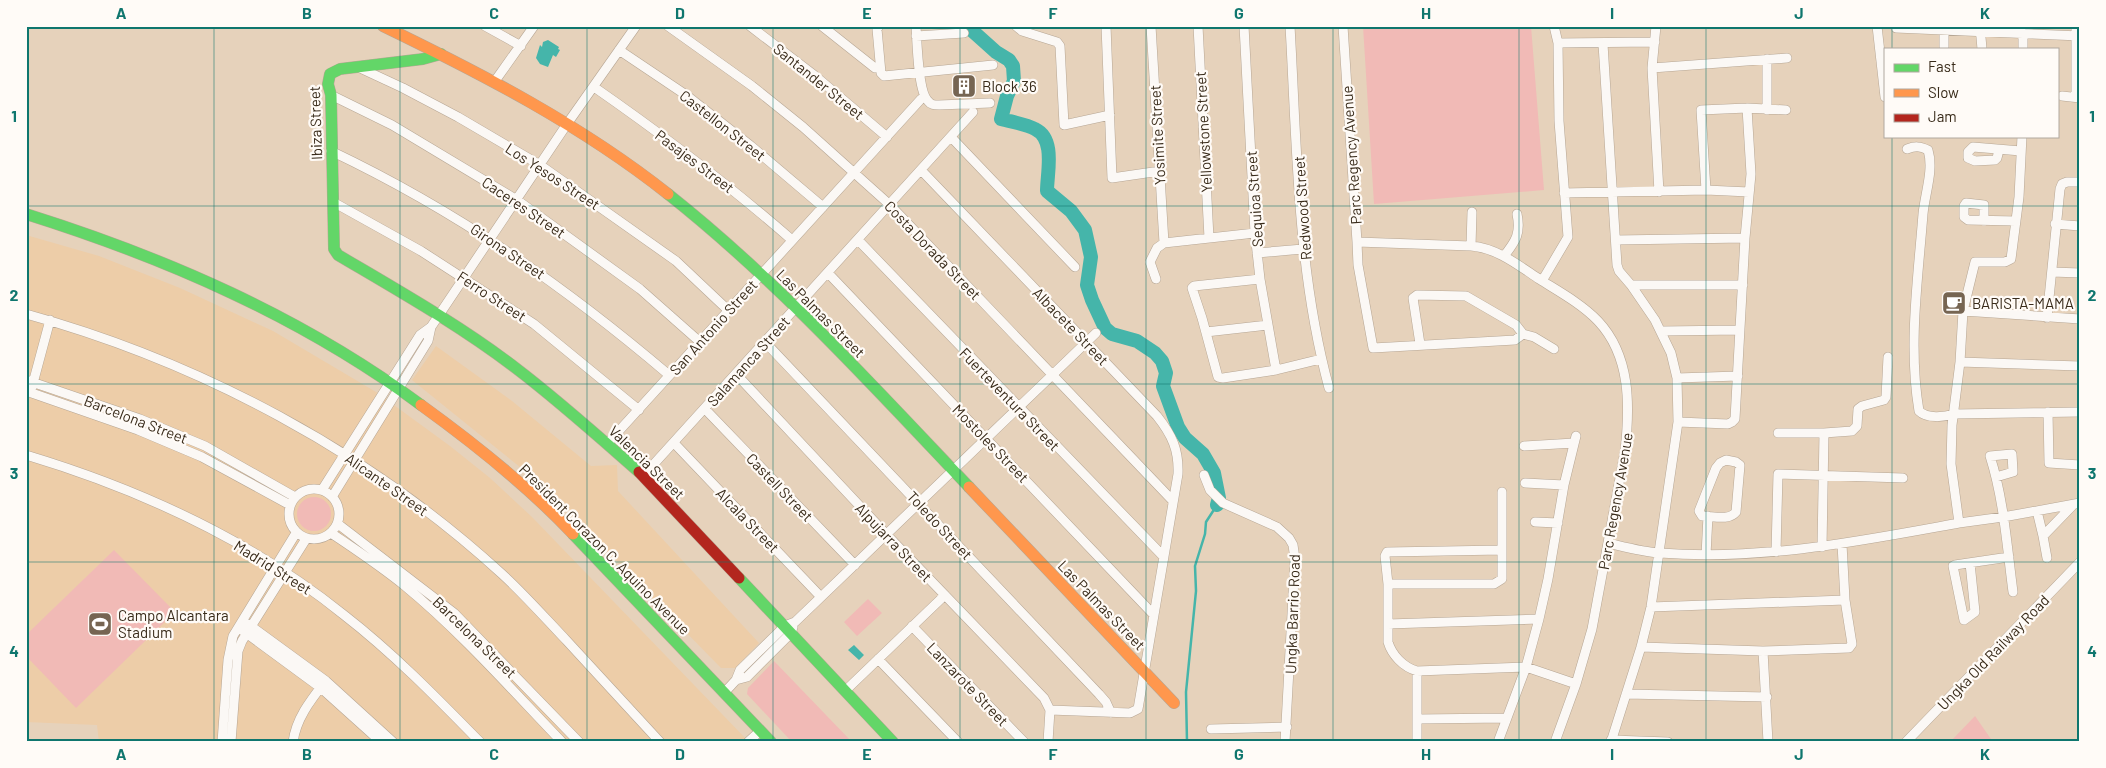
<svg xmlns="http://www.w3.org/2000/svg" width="2106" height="768" font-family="Barlow,sans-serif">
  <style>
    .built { fill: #edcda8 }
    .green { fill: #f1bab6 }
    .water { fill: #45b5aa }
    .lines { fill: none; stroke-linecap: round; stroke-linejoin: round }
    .stream { stroke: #45b5aa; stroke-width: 2.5 }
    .river { stroke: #45b5aa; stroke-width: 14 }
    .street-casing { stroke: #b6a694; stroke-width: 10 }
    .fast-casing { stroke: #b6a694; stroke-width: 12 }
    .slow-casing { stroke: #b6a694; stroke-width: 12 }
    .jam-casing { stroke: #b6a694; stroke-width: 12 }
    .street { stroke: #fbf8f5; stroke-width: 9 }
    .fast { stroke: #63d668; stroke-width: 11 }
    .slow { stroke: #ff974d; stroke-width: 11 }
    .jam { stroke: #b3261e; stroke-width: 11 }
    .grid { fill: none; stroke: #0f766e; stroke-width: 1; stroke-opacity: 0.55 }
    .labels { text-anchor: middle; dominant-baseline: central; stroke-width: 4.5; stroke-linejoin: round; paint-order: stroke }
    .street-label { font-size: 15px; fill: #392b1a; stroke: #fffbf7 }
    .poi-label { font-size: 15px; fill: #392b1a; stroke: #fffbf7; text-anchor: start }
    .neatline { fill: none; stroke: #0f766e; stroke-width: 2 }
    .grid-label { font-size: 16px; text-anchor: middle; font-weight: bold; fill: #0f766e }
  </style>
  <rect width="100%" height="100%" fill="#e6d2bb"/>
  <!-- built -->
  <path class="built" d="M26,235L99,256L180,288L273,331L376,392L450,446L490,478L532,517L749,742H99L97,725L26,722Z
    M436,346L512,401L591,466L617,465L618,491L759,643L735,668H721L541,484L412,380Z"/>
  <!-- green -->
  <path class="green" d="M1363,26H1531L1544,190L1374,204Z
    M297 514a17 17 0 1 1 34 0a17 17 0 1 1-34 0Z
    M114,550L175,612L76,708L26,656V635Z
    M868,599L882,613L857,636L844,622Z
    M774,661L852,742H792L747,694L748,688Z
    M1975,716L1993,742H1950Z"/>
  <!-- water -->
  <path class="water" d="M548,40L559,47L558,49L560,50L556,57L553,55L548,67L540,64L536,58L540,45L542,47L543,42Z
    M854,645L864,655L859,660L848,650Z"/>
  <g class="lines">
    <!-- stream -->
    <path class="stream" d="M1187,742L1186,692L1196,591L1195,566L1205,534L1206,522L1217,505"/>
    <!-- river -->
    <path class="river" d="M967,26L996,52L1009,60L1013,66L1014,81L1007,96L1001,119C1012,122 1026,124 1035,129C1056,139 1047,173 1047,191L1071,211L1085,230L1091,257L1087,285L1092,300L1105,328L1112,334L1137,341L1155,353L1162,361L1166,373L1163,386L1178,427L1185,438L1203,454L1214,473L1219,498L1217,505"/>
    <defs>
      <path id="street" d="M485,26L521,46
        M668,26L752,86L803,127L890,205L1173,501
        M750,26L814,75L887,137
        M822,26L875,68
        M879,26L877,29L881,73L884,76L993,65
        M916,26C917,41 918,92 928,101C931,105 934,105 939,105L990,103
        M1016,26L1022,31L1057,42L1060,46L1064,125L1110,115
        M1106,26L1112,178L1160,171
        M1151,26L1164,243
        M1198,26L1209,238
        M1244,26L1255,233L1260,279L1276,370
        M1290,26C1297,147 1297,270 1329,388
        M1343,26L1357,242L1471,246C1497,248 1518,265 1539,279C1558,291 1582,304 1598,321C1631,356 1630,406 1625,451L1592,629L1576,684L1555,742
        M1656,26L1652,68L1659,192
        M1877,26L1885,97
        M1980,26L1982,49
        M2076,26V97
        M1896,28L2080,36
        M916,36L964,33
        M1558,43L1655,42
        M1603,44L1617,265L1619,271L1631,285L1655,320L1671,353L1677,378L1678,422L1651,607L1641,647L1611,742
        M1944,47V31
        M2023,49V33
        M619,50L686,95L751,146L823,207
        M1767,59V110
        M360,68L403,88L458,117L540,165L676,261L729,311
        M1652,68L1787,58
        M495,81L534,26
        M594,87C663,135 729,185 792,240
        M331,95L392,125L517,200L640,289L700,342
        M2062,96L2080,98
        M951,137L1075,267
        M1907,149C1915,146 1920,146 1928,150C1934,170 1925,193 1923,214C1918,279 1908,346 1919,411C1927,419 1944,417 1955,414L2080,412
        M1999,150L1997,158L1995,160L1975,161L1968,158V152L1973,147L2021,151
        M331,151C457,211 563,285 669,375
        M921,170L1157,416C1172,435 1179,450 1178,474L1138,709L1130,713L1050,710
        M1706,190L1701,110L1747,108L1786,110
        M1564,193L1706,190L1749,192
        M333,202L421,251L534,324L639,410
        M1984,221V205L1966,203L1964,206V217L1968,220L2016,221
        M2055,224L2080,226
        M858,240L1163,556
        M1616,240L1745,238
        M1357,242L1358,265L1373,348L1515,340L1523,334
        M1471,246L1472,212
        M1257,253L1303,249
        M1504,256C1516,241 1521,233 1517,214
        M2052,272L2080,273
        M828,273L1153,614
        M1156,279L1150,262L1157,248L1164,243L1255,233
        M1260,279L1194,286L1192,288L1202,318L1218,377L1223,378L1276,370L1321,359
        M1542,281L1568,237L1559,121L1558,43L1554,26
        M1631,285H1743
        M1963,311L2080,319
        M26,314C200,362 369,452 502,574C525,595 546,619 567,641C598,675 629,708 660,742
        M2047,318L2060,189L2062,184L2067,182H2080
        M1662,331L1740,330
        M1206,332L1268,325
        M765,342L1099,694L1106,702L1111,713
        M1420,344L1413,298L1417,295L1466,296L1516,325L1523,334L1534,337L1554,349
        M1960,362L2080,366
        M736,374L886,534L1044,698L1050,710L1048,742
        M1677,378L1738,376
        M26,380L140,419L205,446L295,497
        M32,387L50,320
        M26,391L138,430L202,457L290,505
        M705,409L855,565
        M2048,412L2049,463L2080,465
        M1678,422L1728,424L1732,422L1735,419L1745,238L1751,174L1747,108
        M1778,433H1824
        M674,443L821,597
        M607,444L921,99
        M1524,446L1574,443
        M26,455C139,489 252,541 344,615C393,653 436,697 480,742
        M1726,460L1736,462L1740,465L1736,512C1729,521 1713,516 1702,516L1699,511L1716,468L1720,463Z
        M1204,475L1210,490L1223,503L1277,527L1289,538L1293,545L1295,559L1285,742
        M643,476L973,112
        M1996,477L2013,472L2012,454L1990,456C2004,500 2007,547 2013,592
        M1525,483L1564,485
        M289 514a25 25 0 1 1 50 0a25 25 0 1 1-50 0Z
        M322,490L420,335L431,327L439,315L567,124L636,26
        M332,497L428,341L431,327
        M2037,511L2043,536
        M1535,522L1558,523
        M1959,523L2003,517L2080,503
        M338,524L454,613L579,742
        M331,533C356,550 382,567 405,586C462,633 511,689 562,742
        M1608,543C1625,547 1643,552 1660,553C1761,561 1860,541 1959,523L1951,464L1952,425L1960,362L1963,311L1975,262H2005L2011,259L2019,197L2022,136
        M1822,547L1824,433L1852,431L1857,426L1858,409L1862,406L1884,400L1886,397L1888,357
        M1502,550L1387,552L1385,556L1388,584V642C1392,655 1403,667 1417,671L1526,667L1576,684
        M1776,552L1778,474L1903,478
        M1706,555L1708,516
        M2047,558L2043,536L2073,505
        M1970,563L1975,612L1964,620L1953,566L1955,565L2009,557
        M1388,584H1494L1502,579V492
        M1651,607L1845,600
        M248,624L326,681L393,742
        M1388,624L1539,619
        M912,626L1024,742
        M242,630L321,688L381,742
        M1641,647L1763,651L1849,648L1852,644L1845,600L1842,544
        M1763,651L1768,742
        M878,659L958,742
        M1417,671V742
        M736,680L747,677L791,633L793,627
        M845,691L945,595
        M724,693L736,680L740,670L785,626L795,622L1096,333
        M1626,694L1767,697
        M1418,719L1506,718
        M1211,729L1287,727
        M1611,740L1668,742
        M222,742L228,660L233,636L296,533
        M231,742L238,651L242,641L306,539
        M293,742C296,719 310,701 324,683
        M748,742L760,731
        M1498,742L1526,667L1539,619L1548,579L1564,485L1576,436
        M1906,742L2080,562"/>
      <path id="fast" d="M441,54L423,59L340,69L330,74L328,84L331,95L334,249L338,255C399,291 461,326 517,369C559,401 599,437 639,472
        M668,194C778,281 873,386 969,487
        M26,214C166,258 302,317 421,405
        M573,534L771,742
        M739,578L893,742"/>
      <path id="slow" d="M383,26C482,74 581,125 668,194
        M421,405C475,444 527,485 573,534
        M969,487L1174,703"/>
      <path id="jam" d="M639,472L739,578"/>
    </defs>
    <!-- street casing -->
    <use href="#street" class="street-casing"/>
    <!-- fast casing -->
    <use href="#fast" class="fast-casing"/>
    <!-- slow casing -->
    <use href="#slow" class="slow-casing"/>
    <!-- jam casing -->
    <use href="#jam" class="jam-casing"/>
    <!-- street -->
    <use href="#street" class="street"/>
    <!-- fast -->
    <use href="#fast" class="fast"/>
    <!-- slow -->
    <use href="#slow" class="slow"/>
    <!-- jam -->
    <use href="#jam" class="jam"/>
  </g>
  <!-- grid -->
  <path class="grid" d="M214,26V742M400,26V742M587,26V742M773,26V742M960,26V742M1146,26V742M1333,26V742M1519,26V742M1706,26V742M1892,26V49M1892,136V742M26,206H2080M26,384H2080M26,562H2080"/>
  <!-- icons -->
  <defs>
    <symbol id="building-square" viewBox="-11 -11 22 22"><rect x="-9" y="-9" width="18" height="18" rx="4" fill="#766552" stroke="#fffbf7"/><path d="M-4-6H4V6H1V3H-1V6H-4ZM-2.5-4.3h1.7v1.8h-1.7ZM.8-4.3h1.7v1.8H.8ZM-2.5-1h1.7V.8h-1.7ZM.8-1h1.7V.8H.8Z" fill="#fff"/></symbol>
    <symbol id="cafe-square" viewBox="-11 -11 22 22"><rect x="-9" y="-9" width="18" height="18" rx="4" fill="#766552" stroke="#fffbf7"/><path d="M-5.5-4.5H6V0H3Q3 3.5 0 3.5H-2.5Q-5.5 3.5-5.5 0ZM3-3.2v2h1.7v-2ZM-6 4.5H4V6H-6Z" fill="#fff"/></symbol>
    <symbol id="stadium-square" viewBox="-11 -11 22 22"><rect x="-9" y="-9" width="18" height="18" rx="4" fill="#766552" stroke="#fffbf7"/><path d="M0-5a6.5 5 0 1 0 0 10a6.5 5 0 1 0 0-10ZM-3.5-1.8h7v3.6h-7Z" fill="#fff"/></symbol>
  </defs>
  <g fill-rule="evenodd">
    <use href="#building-square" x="950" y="72" width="28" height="28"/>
    <use href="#cafe-square" x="1940" y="289" width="28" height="28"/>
    <use href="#stadium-square" x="86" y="610" width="28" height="28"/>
  </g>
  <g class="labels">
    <!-- street labels -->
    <g class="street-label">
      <text transform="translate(819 81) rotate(39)">Santander Street</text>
      <text transform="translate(315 123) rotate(-92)">Ibiza Street</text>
      <text transform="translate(723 125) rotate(38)">Castellon Street</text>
      <text transform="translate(1203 132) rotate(-93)">Yellowstone Street</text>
      <text transform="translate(1157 135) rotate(-93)">Yosimite Street</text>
      <text transform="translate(1351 155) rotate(-94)">Parc Regency Avenue</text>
      <text transform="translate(695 161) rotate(37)">Pasajes Street</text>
      <text transform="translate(553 176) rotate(33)">Los Yesos Street</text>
      <text transform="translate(1254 199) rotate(-94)">Sequioa Street</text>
      <text transform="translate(524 207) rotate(34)">Caceres Street</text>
      <text transform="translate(1302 208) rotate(-94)">Redwood Street</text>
      <text transform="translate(933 250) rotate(46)">Costa Dorada Street</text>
      <text transform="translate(508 251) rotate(34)">Girona Street</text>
      <text transform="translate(492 296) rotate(33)">Ferro Street</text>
      <text transform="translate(821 313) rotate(45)">Las Palmas Street</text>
      <text transform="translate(1071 326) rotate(46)">Albacete Street</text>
      <text transform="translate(713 327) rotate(-48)">San Antonio Street</text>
      <text transform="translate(748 361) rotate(-48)">Salamanca Street</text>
      <text transform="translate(1010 399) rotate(46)">Fuerteventura Street</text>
      <text transform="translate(136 419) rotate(21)">Barcelona Street</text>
      <text transform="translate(991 443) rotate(46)">Mostoles Street</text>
      <text transform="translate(647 462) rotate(44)">Valencia Street</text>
      <text transform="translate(387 484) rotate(35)">Alicante Street</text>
      <text transform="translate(780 487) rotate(46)">Castell Street</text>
      <text transform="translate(1615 501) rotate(-80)">Parc Regency Avenue</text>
      <text transform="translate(748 520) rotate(46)">Alcala Street</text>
      <text transform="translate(940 525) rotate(47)">Toledo Street</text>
      <text transform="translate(894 542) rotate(46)">Alpujarra Street</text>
      <text transform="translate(605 549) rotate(45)">President Corazon C. Aquino Avenue</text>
      <text transform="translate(273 567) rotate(32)">Madrid Street</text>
      <text transform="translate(1102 605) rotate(46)">Las Palmas Street</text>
      <text transform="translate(1292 614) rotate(-88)">Ungka Barrio Road</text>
      <text transform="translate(475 637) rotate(44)">Barcelona Street</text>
      <text transform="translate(1993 652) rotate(-46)">Ungka Old Railway Road</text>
      <text transform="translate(968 684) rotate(46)">Lanzarote Street</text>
    </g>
    <!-- poi labels -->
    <g class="poi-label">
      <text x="982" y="86">Block 36</text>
      <text x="1972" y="303">BARISTA-MAMA</text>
      <text x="118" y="615">Campo Alcantara<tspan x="118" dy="17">Stadium</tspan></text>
    </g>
  </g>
  <!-- border -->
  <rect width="2106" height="768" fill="none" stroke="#fffbf7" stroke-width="55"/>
  <!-- legend -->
  <rect x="1884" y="48" width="175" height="90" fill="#fffbf7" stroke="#b0a89f"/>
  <rect x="1894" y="64" width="25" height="8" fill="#63d668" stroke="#b0a89f"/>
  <text x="1928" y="72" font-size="15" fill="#392b1a">Fast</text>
  <rect x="1894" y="89" width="25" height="8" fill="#ff974d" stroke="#b0a89f"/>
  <text x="1928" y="98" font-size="15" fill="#392b1a">Slow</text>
  <rect x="1894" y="114" width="25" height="8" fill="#b3261e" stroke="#b0a89f"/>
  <text x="1928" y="122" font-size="15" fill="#392b1a">Jam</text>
  <rect x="28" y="28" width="2050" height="712" class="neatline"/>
  <g class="grid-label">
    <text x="121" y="19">A</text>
    <text x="307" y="19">B</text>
    <text x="494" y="19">C</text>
    <text x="680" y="19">D</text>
    <text x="867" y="19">E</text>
    <text x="1053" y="19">F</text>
    <text x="1239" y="19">G</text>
    <text x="1426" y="19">H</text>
    <text x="1612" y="19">I</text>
    <text x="1799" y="19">J</text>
    <text x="1985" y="19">K</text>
    <text x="14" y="122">1</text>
    <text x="2092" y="122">1</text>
    <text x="14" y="301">2</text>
    <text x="2092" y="301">2</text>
    <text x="14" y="479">3</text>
    <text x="2092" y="479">3</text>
    <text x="14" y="657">4</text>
    <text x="2092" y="657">4</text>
    <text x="121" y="760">A</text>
    <text x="307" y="760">B</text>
    <text x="494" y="760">C</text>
    <text x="680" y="760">D</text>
    <text x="867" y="760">E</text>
    <text x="1053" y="760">F</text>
    <text x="1239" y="760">G</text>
    <text x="1426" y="760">H</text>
    <text x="1612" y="760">I</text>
    <text x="1799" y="760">J</text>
    <text x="1985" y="760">K</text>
  </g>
</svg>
